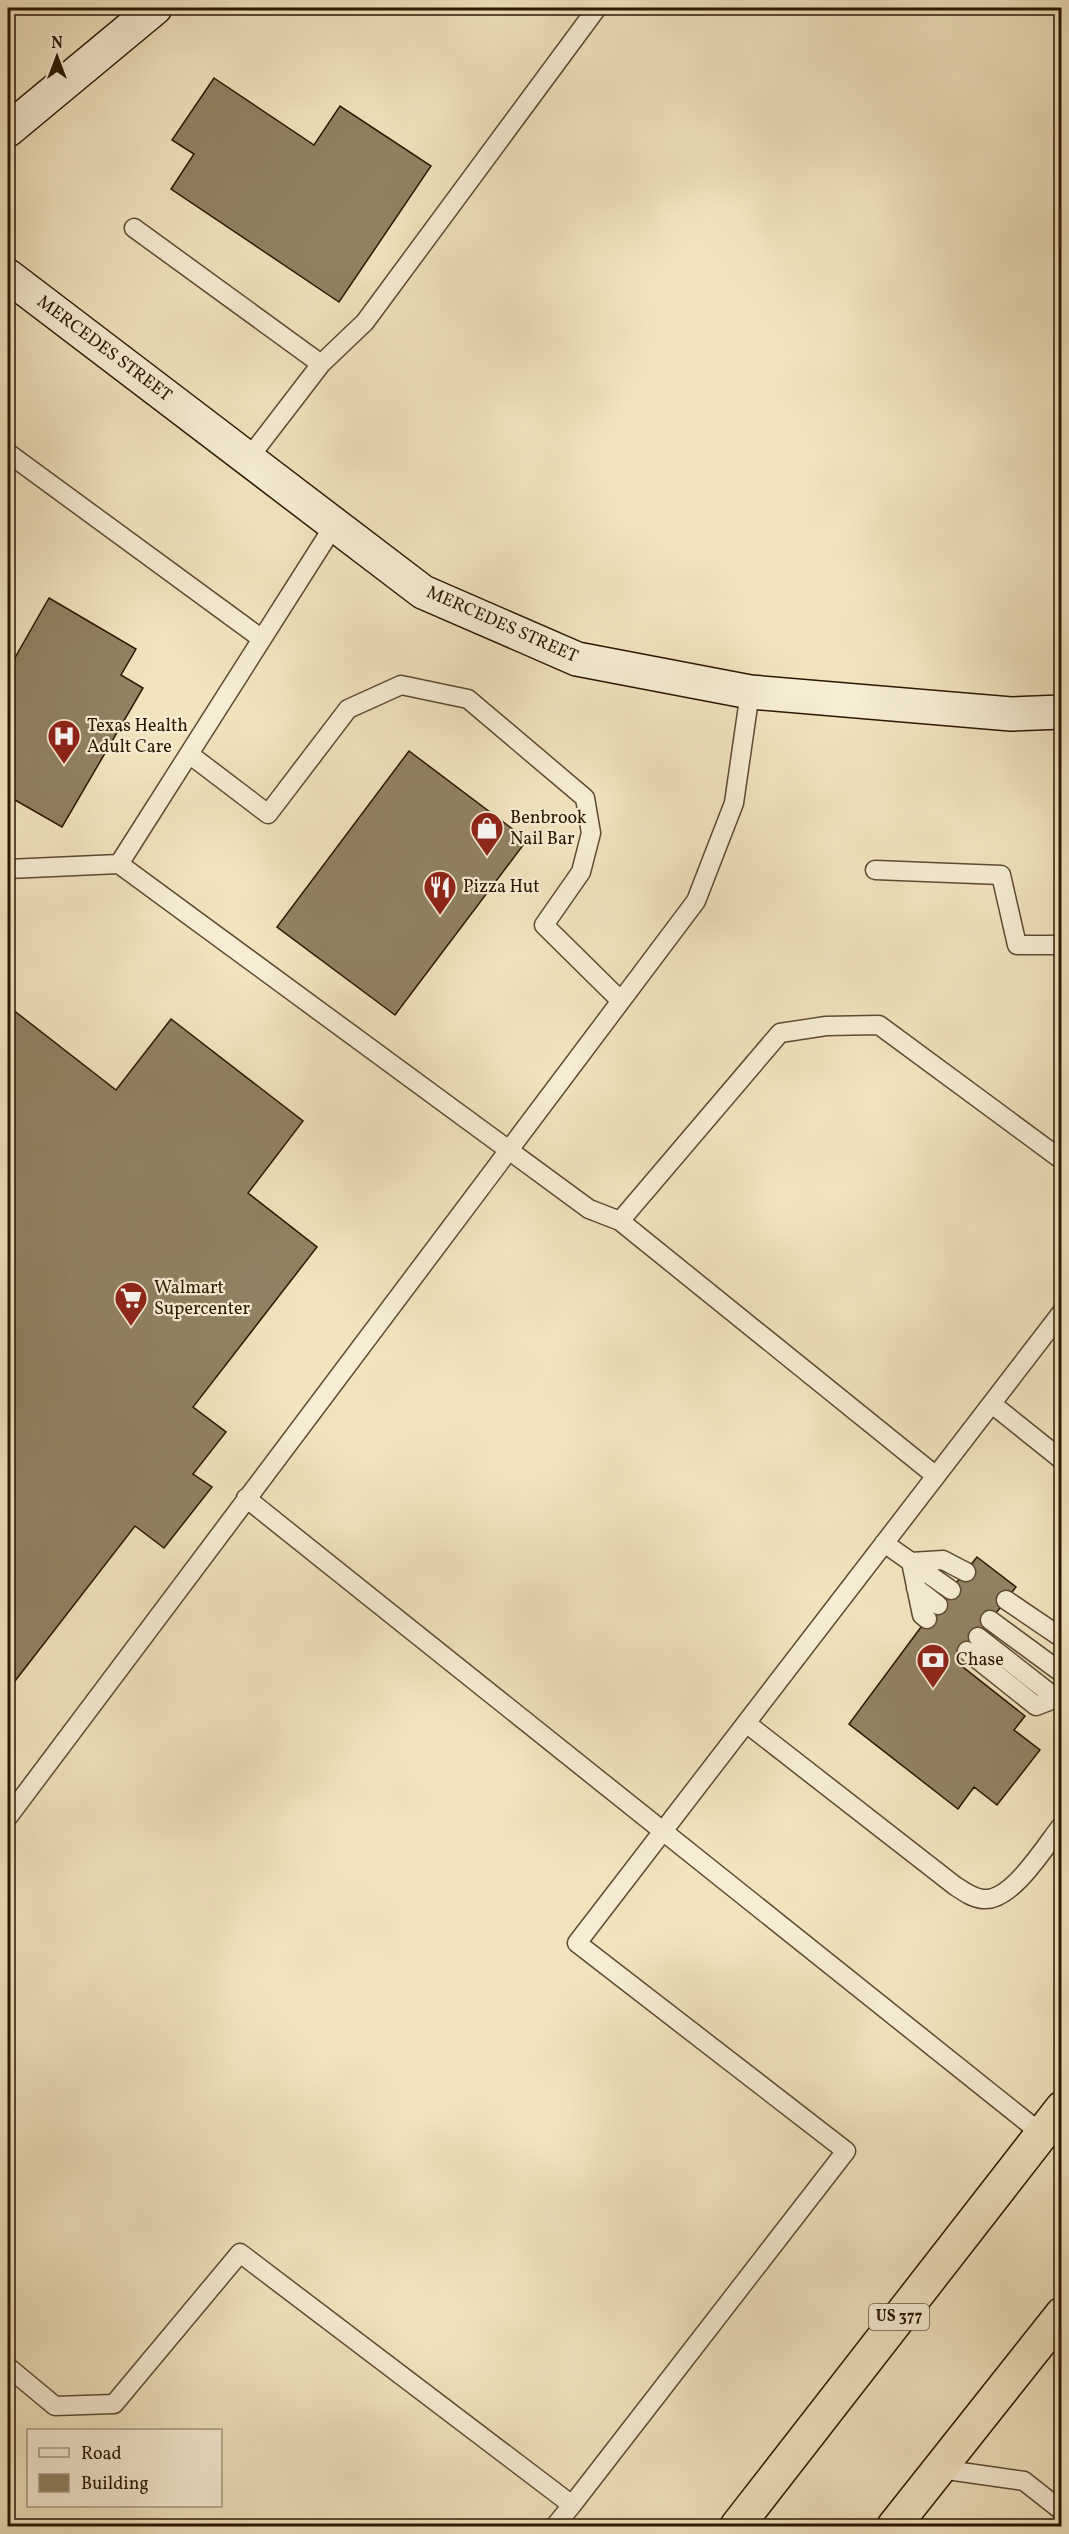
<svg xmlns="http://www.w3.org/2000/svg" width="1069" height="2534" font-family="Vollkorn,serif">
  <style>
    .building { fill: #918263; stroke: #2a1702; stroke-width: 1.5 }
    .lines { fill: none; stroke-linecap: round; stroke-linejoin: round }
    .lane-casing { stroke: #5c4a31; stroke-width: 21 }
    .secondary-casing { stroke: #2a1702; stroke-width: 36 }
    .highway-casing { stroke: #2a1702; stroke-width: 36 }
    .lane { stroke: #f6edd4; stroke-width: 18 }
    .secondary { stroke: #f6edd4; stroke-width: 33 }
    .highway { stroke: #f1e4bd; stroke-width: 33 }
    .labels { text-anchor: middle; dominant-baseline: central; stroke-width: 4.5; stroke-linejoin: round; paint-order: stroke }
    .shield { fill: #f6edd4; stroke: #675741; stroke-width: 1.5 }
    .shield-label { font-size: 16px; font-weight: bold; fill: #2a1702 }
    .street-label { font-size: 18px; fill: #2a1702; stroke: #f6edd4 }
    .poi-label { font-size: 18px; fill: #2a1702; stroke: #f6edd4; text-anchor: start }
  </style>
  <rect width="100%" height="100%" fill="#f1e4bd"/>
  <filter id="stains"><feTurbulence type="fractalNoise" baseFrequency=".00333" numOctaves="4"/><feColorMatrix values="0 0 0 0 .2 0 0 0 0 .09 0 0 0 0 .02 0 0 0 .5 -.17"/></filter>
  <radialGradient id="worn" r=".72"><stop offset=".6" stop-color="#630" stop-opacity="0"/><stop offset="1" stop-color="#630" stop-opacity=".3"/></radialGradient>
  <!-- building -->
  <path class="building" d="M214,78L314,145L340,106L431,166L339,302L171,189L194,154L172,140Z
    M49,598L136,649L121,675L143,688L62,827L8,796V670Z
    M409,751L527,840L395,1015L277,927Z
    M8,1006L116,1090L171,1019L303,1121L248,1193L317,1247L193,1407L226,1432L193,1474L212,1487L164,1548L135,1526L8,1690Z
    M977,1557L1016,1587L958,1663L1025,1716L1014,1730L1040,1750L997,1805L974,1787L958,1809L849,1724L927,1619Z"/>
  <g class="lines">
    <defs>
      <path id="lane" d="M134,228L321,364
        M8,453L262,639
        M248,459L321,364L365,322L597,8
        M189,754L268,814L348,709L401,685L468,699L585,798L591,833L581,872L544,925L621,1001
        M119,864L589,1209L620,1221L780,1033L826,1026L879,1025L1062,1160
        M8,869L119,864L335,524
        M875,870L1001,875L1017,945H1062
        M620,1221L936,1476
        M992,1404L1062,1460
        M246,1498L1042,2134
        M884,1543L951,1590
        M916,1588L938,1605
        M1006,1600L1062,1638
        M927,1619L922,1615L911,1562L943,1560L966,1572
        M990,1620L1062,1673
        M978,1637L1056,1698
        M967,1651L1036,1706L1062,1696
        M746,1723L954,1885C963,1891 972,1898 983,1899C1012,1902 1045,1846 1062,1825
        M8,1817L696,901L734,803L750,692
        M8,2367L55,2406L114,2404L240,2253L572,2505L846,2151L577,1943L1062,1312
        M940,2469L1024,2481L1062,2511
        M555,2526L572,2505"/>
      <path id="secondary" d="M8,130L155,8
        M8,276L423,592L577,659L750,692L1011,714L1062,712"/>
      <path id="highway" d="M737,2526L1062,2108
        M894,2526L1062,2314"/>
    </defs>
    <!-- lane casing -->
    <use href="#lane" class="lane-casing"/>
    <!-- secondary casing -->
    <use href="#secondary" class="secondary-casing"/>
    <!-- highway casing -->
    <use href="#highway" class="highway-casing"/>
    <!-- lane -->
    <use href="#lane" class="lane"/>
    <!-- secondary -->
    <use href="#secondary" class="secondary"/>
    <!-- highway -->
    <use href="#highway" class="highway"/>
  </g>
  <!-- icons -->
  <defs>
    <symbol id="hospital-pin" viewBox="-11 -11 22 30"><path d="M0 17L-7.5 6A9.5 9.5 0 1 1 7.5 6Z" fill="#8f2418" stroke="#f6edd4"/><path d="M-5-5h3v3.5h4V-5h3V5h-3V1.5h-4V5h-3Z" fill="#fff"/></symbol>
    <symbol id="shop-pin" viewBox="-11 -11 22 30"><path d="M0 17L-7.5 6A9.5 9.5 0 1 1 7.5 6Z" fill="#8f2418" stroke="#f6edd4"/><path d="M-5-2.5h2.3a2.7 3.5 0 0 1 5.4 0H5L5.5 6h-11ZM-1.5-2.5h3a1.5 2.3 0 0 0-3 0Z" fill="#fff"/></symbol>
    <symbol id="restaurant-pin" viewBox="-11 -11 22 30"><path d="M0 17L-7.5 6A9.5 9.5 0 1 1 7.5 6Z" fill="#8f2418" stroke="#f6edd4"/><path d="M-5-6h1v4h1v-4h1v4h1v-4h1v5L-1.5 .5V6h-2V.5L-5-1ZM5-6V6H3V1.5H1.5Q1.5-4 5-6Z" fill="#fff"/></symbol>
    <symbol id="supermarket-pin" viewBox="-11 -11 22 30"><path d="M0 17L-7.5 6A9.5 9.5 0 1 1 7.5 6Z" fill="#8f2418" stroke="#f6edd4"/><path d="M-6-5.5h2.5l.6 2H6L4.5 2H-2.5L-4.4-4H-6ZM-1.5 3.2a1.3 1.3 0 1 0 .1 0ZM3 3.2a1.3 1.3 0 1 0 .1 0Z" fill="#fff"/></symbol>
    <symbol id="bank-pin" viewBox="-11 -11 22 30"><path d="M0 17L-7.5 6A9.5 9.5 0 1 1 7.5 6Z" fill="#8f2418" stroke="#f6edd4"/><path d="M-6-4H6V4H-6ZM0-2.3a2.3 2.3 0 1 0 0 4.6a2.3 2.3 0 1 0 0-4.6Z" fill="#fff"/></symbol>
  </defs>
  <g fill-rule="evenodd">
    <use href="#hospital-pin" x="45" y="717" width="38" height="52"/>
    <use href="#shop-pin" x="468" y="809" width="38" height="52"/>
    <use href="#restaurant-pin" x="421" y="868" width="38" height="52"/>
    <use href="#supermarket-pin" x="112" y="1279" width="38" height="52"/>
    <use href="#bank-pin" x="914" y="1641" width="38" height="52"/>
  </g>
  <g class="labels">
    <!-- shield labels -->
    <rect class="shield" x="869" y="2304" width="60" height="26" rx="4.5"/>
    <g class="shield-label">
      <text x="899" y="2317">US 377</text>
    </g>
    <!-- street labels -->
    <g class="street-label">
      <text transform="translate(104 349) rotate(37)">MERCEDES STREET</text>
      <text transform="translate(502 625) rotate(24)">MERCEDES STREET</text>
    </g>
    <!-- poi labels -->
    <g class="poi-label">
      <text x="87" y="726">Texas Health<tspan x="87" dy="21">Adult Care</tspan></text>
      <text x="510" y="818">Benbrook<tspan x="510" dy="21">Nail Bar</tspan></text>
      <text x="463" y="887">Pizza Hut</text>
      <text x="154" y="1288">Walmart<tspan x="154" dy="21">Supercenter</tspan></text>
      <text x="956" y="1660">Chase</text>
    </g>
  </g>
  <!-- margin -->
  <rect width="1069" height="2534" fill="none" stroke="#f1e4bd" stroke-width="30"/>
  <rect x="9" y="9" width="1051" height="2516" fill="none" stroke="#2a1702" stroke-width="3"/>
  <rect x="15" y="15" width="1039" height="2504" fill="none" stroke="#2a1702" stroke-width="1.5"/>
  <!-- legend -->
  <rect x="27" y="2429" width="195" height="78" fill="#f6edd4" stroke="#a49780" stroke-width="1.5"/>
  <rect x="39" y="2448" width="30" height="9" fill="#f6edd4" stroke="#a49780" stroke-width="1.5"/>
  <text x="81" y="2459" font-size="18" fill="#2a1702">Road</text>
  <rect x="39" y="2474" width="30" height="18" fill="#918263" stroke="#a49780" stroke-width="1.5"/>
  <text x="81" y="2489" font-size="18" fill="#2a1702">Building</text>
  <!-- north arrow -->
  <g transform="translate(57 57)" stroke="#f6edd4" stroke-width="4.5" paint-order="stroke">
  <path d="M0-4.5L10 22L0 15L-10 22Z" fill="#2a1702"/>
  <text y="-9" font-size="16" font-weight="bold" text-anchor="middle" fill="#2a1702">N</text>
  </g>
  <rect width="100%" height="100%" filter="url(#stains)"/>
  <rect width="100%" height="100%" fill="url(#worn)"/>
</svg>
